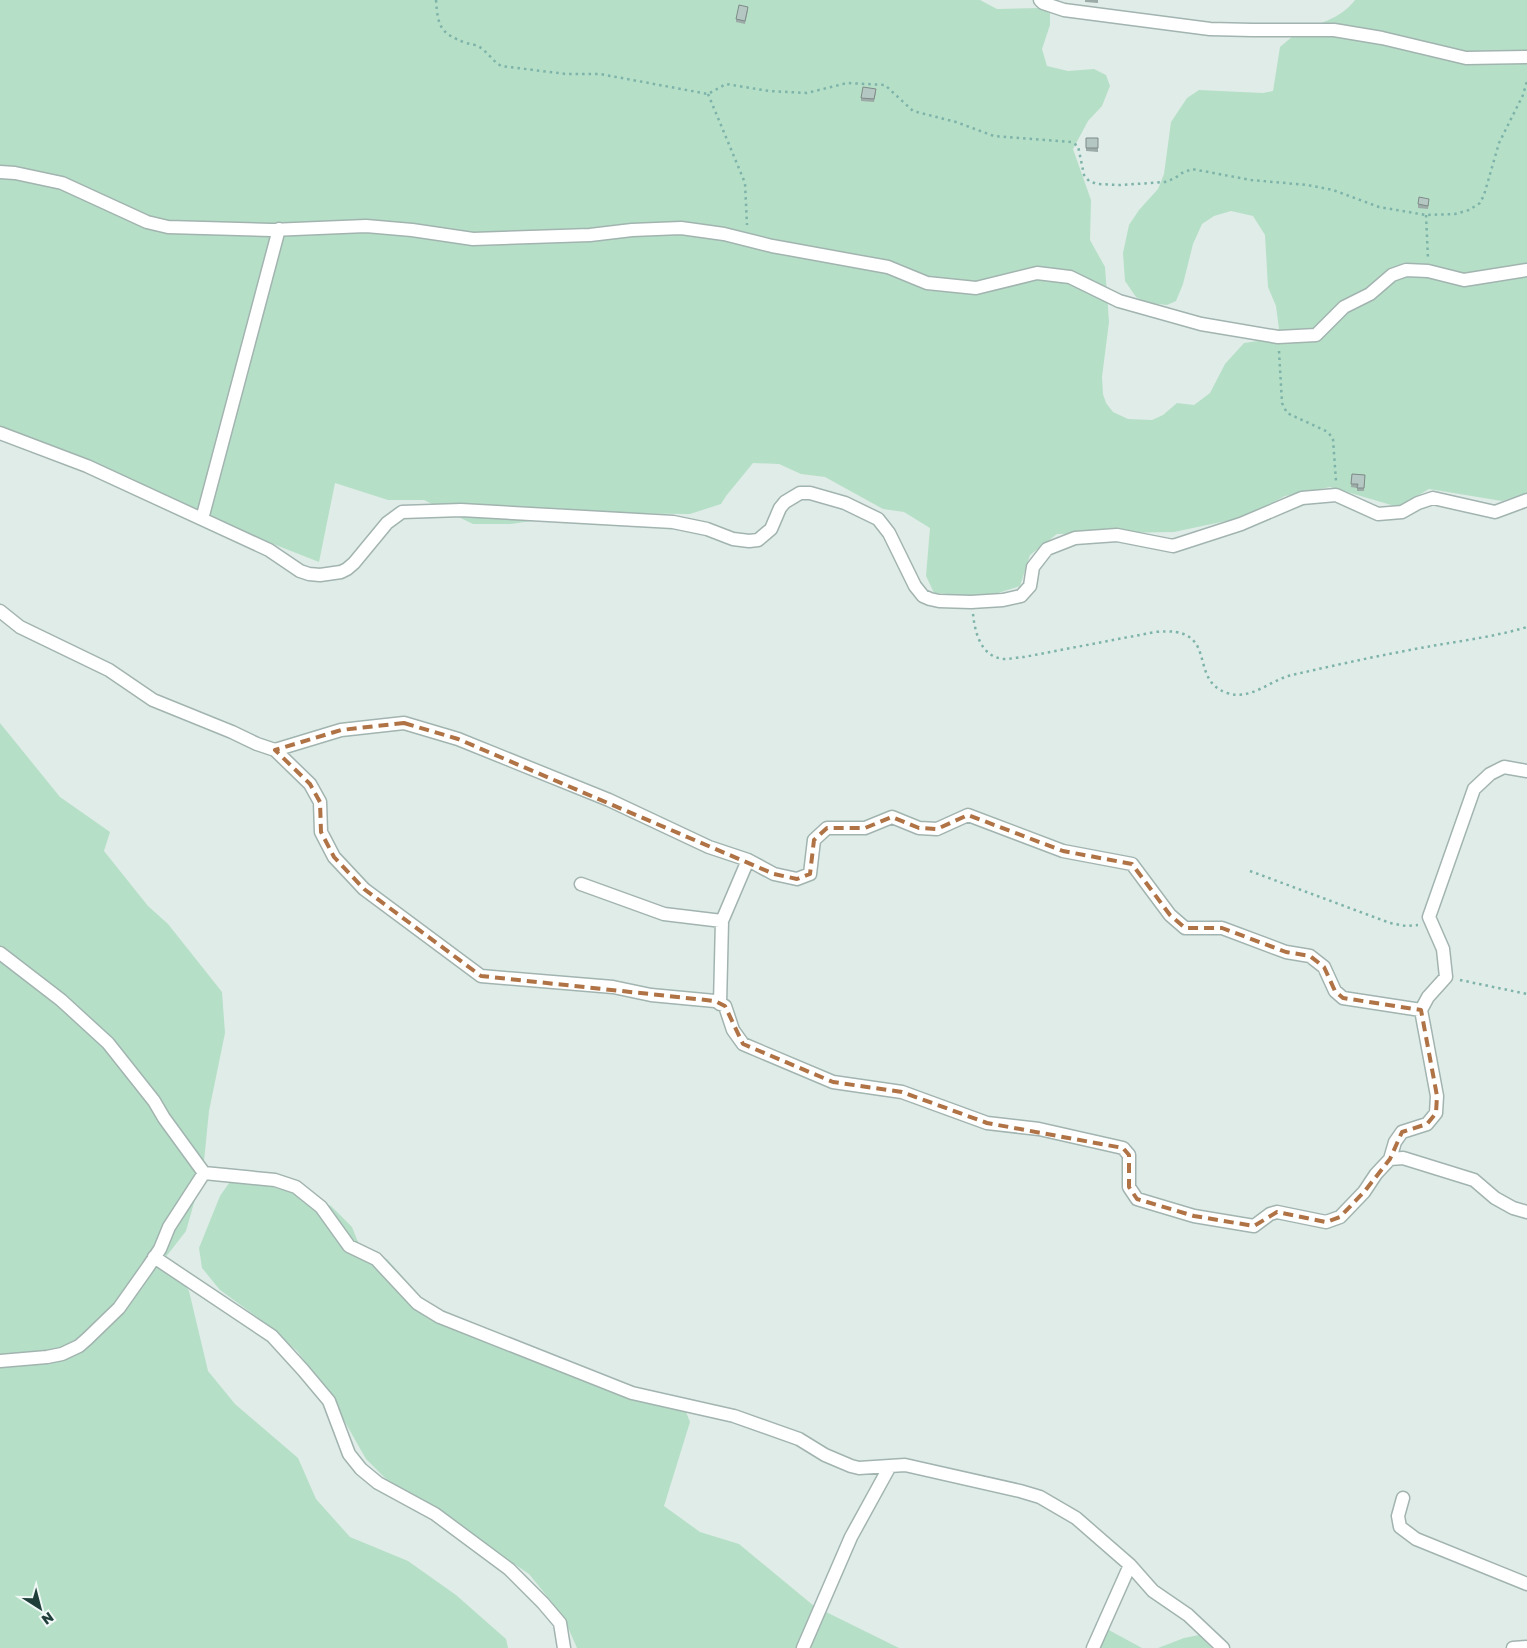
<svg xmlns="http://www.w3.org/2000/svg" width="1527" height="1648" font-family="'Golos Text',sans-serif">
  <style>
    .green { fill: #b6dfc7 }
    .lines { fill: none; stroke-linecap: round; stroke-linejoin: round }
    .street-casing { stroke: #a2b4b0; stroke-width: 15 }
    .path { stroke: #7db3a9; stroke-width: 2.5; stroke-dasharray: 2.5 4; stroke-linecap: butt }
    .street { stroke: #fff; stroke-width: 12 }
    .wall { fill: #9caba7 }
    .building { fill: #b5c7c2; stroke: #7f8b88 }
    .marked { fill: none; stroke: #b07346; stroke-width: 4; stroke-dasharray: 10 6; stroke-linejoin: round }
  </style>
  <rect width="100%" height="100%" fill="#e0ece8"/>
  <!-- green -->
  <path class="green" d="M0,0H980L997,9L1040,8L1050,13V25L1042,49L1047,66L1068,71L1094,69L1106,75L1110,86L1102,106L1088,121L1073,149L1091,200L1090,240L1105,267L1109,322L1102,377L1103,394L1106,403L1113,412L1128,419L1152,420L1163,415L1177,403L1194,405L1210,393L1225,364L1244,343L1265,340L1279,329L1276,306L1268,287L1265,235L1253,216L1231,211L1214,216L1202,224L1193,244L1183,284L1176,301L1167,305L1148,303L1136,297L1125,281L1123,253L1129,225L1139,210L1158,189L1164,174L1171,122L1187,98L1199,90L1263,93L1273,91L1280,47C1285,43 1290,38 1296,34C1317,23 1340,20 1355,0H1527V493L1502,501L1429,489L1398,507L1330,487L1285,496L1245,517L1174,532L1057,534L1030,555L1020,586L985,597L934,593L926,576L930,528L904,512L883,509L825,477L801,474L779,464L753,463L726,496L721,504L690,514L586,513L511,524H473L424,500H388L335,483L319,562L184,509L0,440Z
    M0,723L60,797L110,832L104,851L148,906L168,924L222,992L225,1033L209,1111L203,1171L186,1231L165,1258L189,1291L208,1371L235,1404L298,1458L316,1499L350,1537L408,1561L456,1595L506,1639L508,1648H0Z
    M234,1176L317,1200L331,1206L352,1227L362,1252L387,1259L436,1314L613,1388L686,1412L690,1422L664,1506L700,1532L739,1544L814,1606L899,1648H577L563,1616L529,1574L409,1493L388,1481L366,1459L329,1394L297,1351L261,1320L220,1290L202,1268L199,1248L220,1196Z
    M1107,1629L1142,1648H1095Z
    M1199,1635L1212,1648H1158L1184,1638Z"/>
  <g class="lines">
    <defs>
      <path id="street" d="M1040,0L1043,3L1064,10L1210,29L1252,30H1334L1382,38L1466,58L1527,57
        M0,172L15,173L62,183L147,222L168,227L271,230L366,226L412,230L473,239L590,235L632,230L681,228L724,234L772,246L888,267L927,283L976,288L1037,273L1070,277L1119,301L1201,324L1278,337L1316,335L1344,307L1370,294L1392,275L1406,270L1428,271L1464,280L1527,270
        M0,433L87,466L269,550L300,571L309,574L320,575L341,572L347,569L354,563L387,523L402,512L461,510L673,522L707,529L733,539L749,541L758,540L771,529L780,508L785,502L800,493H810L845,503L878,519L889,533L915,586L923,596L930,599L939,601L971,602L1003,600L1021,596L1030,586L1033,567L1047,549L1075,538L1117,535L1173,546L1241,524L1302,498L1336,495L1378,514L1402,512L1418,503L1433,498L1495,512L1527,500
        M202,519L279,229
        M0,611L20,627L109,670L153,700L232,732L257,744L275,750L310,784L320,802L321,832L334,857L364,889L481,976L613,987L651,995L715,1001L725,1006L733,1030L743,1044L833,1082L902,1092L987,1123L1039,1129L1123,1148L1129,1155V1187L1137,1199L1194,1216L1254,1226L1270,1214L1277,1212L1326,1222L1340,1217L1364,1192L1376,1174L1390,1159L1395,1142L1402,1132L1427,1124L1436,1113L1437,1096L1421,1010L1428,997L1446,977L1443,949L1429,917L1474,789L1490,774L1504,767L1527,771
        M275,750L341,730L404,723L458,739L609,800L709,847L748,860L774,874L797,879L810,874L814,840L827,828H865L892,817L919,828L937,829L968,815L1063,851L1132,864L1170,915L1185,928H1222L1286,952L1310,956L1324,967L1335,991L1343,998L1421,1010
        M581,884L664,914L722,921
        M0,953L61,1000L108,1043L154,1101L164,1118L204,1173L275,1180L296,1187L321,1207L349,1246L376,1259L417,1303L440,1317L632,1393L734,1416L799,1439L825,1455L851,1466L859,1468L905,1465L1020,1491L1040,1497L1076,1518L1130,1565L1153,1591L1188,1615L1223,1648
        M720,1004L722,921L748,860
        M1390,1159L1403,1158L1474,1180L1495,1198L1513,1208L1527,1212
        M154,1257L272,1336L303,1370L329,1401L349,1454L361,1469L378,1483L435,1514L509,1569L543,1603L560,1623L564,1648
        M0,1361L47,1357L62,1354L79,1346L87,1339L119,1308L148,1267L160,1249L169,1227L204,1173
        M1403,1498L1398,1516L1400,1527L1416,1539L1527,1584
        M803,1648L851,1537L890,1466
        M1093,1648L1130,1565
        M1513,1648L1527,1647"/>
    </defs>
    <!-- street casing -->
    <use href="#street" class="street-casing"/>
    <!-- path -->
    <path class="path" d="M436,0C438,27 440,33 466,43C471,44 477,45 481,48C488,53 493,61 501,66L566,74H600L708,94L726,84L769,91L807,93L847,83L885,85L913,111L956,122L994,136L1071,142L1078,146L1084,175L1089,181L1097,184L1120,185L1165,182L1175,178L1182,173L1192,169L1251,180L1307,185L1333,190L1379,207L1426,215L1455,214L1469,210L1480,203L1484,195L1499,143L1523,95L1527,81
      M708,94L745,183L747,225
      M1426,215L1428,259
      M1279,351L1282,403L1287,413L1328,432L1333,439L1336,481
      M973,614C975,633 981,657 1004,659C1011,659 1018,657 1024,657L1155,632C1222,625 1186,679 1227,693C1251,701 1270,680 1292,675C1336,665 1381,655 1426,647C1459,641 1494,637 1527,627
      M1250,871L1390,923L1406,926L1418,925
      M1460,980L1527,994"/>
    <!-- street -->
    <use href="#street" class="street"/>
  </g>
  <!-- wall -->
  <path class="wall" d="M1085,0H1098V3L1085,2Z
    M748,10L745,24L736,22V19Z
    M876,92L874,102L861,101V98Z
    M1086,138H1098V152L1086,151Z
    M1429,202L1428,209L1418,208V204Z
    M1352,474L1365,475L1364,491H1357V488L1351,487Z"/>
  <!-- building -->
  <path class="building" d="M739,5L748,7L745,21L736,19Z
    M863,87L876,89L874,99L861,98Z
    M1086,138H1098V148H1086Z
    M1419,197L1429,199L1428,206L1418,204Z
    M1352,474L1365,475L1364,488H1357L1358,484H1351Z"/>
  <!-- marked area -->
  <path class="marked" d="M404,723L458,739L774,874L797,879L810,874L814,840L827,828H865L892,817L919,828L937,829L968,815L1063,851L1132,864L1170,915L1185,928H1222L1286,952L1310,956L1324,967L1335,991L1343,998L1421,1010L1437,1096L1436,1113L1427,1124L1402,1132L1390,1159L1364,1192L1340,1217L1326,1222L1277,1212L1254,1226L1194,1216L1137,1199L1129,1187V1155L1123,1148L987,1123L902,1092L833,1082L743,1044L725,1006L715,1001L481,976L364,889L334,857L321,832L320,802L310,784L275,750L341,730Z"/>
  <!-- north arrow -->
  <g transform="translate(40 1608) rotate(144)" stroke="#f0f8f6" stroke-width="4" paint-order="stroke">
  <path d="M0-4L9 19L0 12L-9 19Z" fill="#1f3e3a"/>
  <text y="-8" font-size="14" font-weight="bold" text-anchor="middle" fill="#1f3e3a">N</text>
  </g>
</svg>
